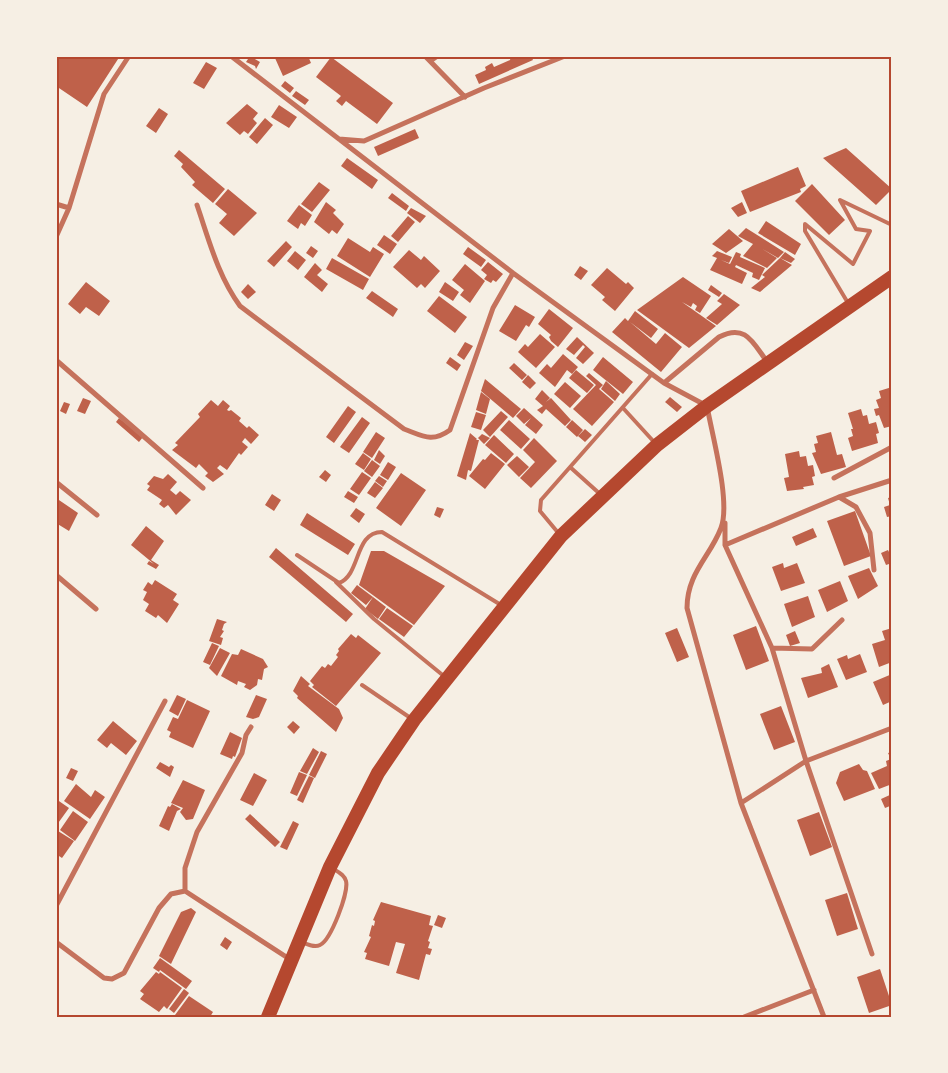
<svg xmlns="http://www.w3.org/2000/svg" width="948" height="1073" font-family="Commissioner,sans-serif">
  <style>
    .building { fill: #bf614a }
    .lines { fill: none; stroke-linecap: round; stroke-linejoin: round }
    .service { stroke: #c5725c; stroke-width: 4 }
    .minor { stroke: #c5725c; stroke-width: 5 }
    .trunk { stroke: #b5482f; stroke-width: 14 }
    .neatline { fill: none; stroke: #b5482f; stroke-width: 2 }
  </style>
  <rect width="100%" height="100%" fill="#f6efe4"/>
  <!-- building -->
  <path class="building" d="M56,56H120L87,107L56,86V65L59,61Z
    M250,56L260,62L256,69L255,66L246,62Z
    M280,56H308L311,63L283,76L275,58Z
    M511,56H531L533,60L479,84L475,75L486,70L485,67L492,63L494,67L510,60Z
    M331,57L393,103L377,124L346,101L342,106L336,101L341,96L316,77Z
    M206,62L217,68L204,89L193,83Z
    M285,81L294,88L290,93L281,86Z
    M296,91L309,100L305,105L292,96Z
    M247,104L258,113L253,119L257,123L248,134L244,131L240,135L226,123Z
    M279,105L297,117L289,128L271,117Z
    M159,108L168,114L156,133L146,126Z
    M265,118L273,125L257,144L249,137Z
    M415,129L419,138L378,156L374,147Z
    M846,148L892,189L876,205L823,158Z
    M179,150L225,189L213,203L192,185L195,182L181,167L183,164L174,156Z
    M347,158L378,180L372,189L341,166Z
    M798,167L806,186L800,189L801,192L750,212L741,191Z
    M319,182L330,190L312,212L301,204Z
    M812,184L845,220L829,235L795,201Z
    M228,189L257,213L234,236L219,223L227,214L215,204Z
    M392,193L409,206L406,211L388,198Z
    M326,202L336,210L333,213L344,224L337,234L332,230L329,234L314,222Z
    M742,202L747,213L738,217L731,208Z
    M299,205L312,215L305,226L301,223L298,229L287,221Z
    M411,208L426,216L420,223L407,213Z
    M408,216L415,222L398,242L391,236Z
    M766,221L801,244L795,255L758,233Z
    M746,228L784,252L778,258L759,247L777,258L767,268L743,256L753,244L738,236Z
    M729,229L743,241L726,253L712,244Z
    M384,235L397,244L390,254L377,245Z
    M348,238L370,252L373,247L384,254L370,277L337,256Z
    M286,241L292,247L274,267L267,261Z
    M311,246L318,251L313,258L306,253Z
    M468,247L486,260L481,267L463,254Z
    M409,250L421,260L424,256L440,271L425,288L421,284L417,288L393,267Z
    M295,251L306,260L298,270L287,261Z
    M717,251L732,257L729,263L721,260L730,264L736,252L741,254L740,257L765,268L759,280L752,277L753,273L736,265L735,267L747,273L742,284L710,270L717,258L712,256Z
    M785,252L795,259L791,263L780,258Z
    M332,258L369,279L363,290L326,269Z
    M780,258L792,265L760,292L751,288L765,277L762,275Z
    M488,262L503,274L496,282L493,280L491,283L484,279L487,275L481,270Z
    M315,263L322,270L317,275L328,284L322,292L304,277Z
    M465,264L485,281L470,303L460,295L464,290L452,280Z
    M580,266L588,271L581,280L574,275Z
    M607,268L626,284L628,282L634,288L615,311L602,300L605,297L591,285Z
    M683,277L711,296L700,313L695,310L697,306L693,303L691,307L682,302L716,326L689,348L637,310Z
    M86,282L110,301L99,316L86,307L80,314L68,304Z
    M445,282L459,292L453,301L439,292Z
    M248,284L256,292L248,299L241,292Z
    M711,285L722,293L719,297L708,290Z
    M372,291L398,309L393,317L366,298Z
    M724,294L740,305L717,325L706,318L722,304L717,301Z
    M439,296L467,317L455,333L427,311Z
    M515,305L535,317L529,327L526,325L516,341L499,331Z
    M549,309L573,328L558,347L551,341L549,337L551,335L538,324Z
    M635,311L658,329L651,338L630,322L656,344L665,333L682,347L661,372L612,332L625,318L628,321Z
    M540,334L555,347L536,368L518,352L525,344L528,347Z
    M577,337L594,353L583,364L576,358L585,347L583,345L574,355L566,349Z
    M465,342L473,346L464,360L457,355Z
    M563,354L578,367L572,374L567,370L555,387L539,373L547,364L551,368Z
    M450,357L461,365L457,371L446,363Z
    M603,357L633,382L623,394L593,370Z
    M514,363L527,375L522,380L509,368Z
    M576,370L594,385L587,393L569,378Z
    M589,373L603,385L599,389L614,402L592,426L573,409L596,385L586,376Z
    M528,375L536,383L530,389L522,382Z
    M485,379L521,409L513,418L481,391Z
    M606,381L620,394L615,401L601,389Z
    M565,382L581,396L570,408L554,394Z
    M892,387V426L884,428L879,415L876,416L874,409L879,408L876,400L881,398L879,391Z
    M542,390L550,398L546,402L551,398L571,420L565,426L546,409L542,414L537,410L543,406L535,399Z
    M481,392L490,399L486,414L476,410Z
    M670,397L682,407L677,412L665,402Z
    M83,398L91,401L85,414L77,411Z
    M211,400L218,406L223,400L230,406L227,410L229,411L231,410L241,418L239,421L247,428L249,426L259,435L251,444L245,438L242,442L248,447L241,455L239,453L227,470L220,465L217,468L224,474L213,482L205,476L208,473L199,464L196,468L172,450L178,445L175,443L200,417L198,414Z
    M64,402L70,404L66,414L60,411Z
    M348,406L356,412L334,443L326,437Z
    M524,408L543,425L536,434L525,425L531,418L524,424L516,416Z
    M861,409L863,416L867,415L869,424L876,422L879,433L876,434L878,443L852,451L848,438L853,436L851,429H853L848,413Z
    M501,411L508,417L490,437L483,430Z
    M476,412L486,415L481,430L471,427Z
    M362,417L370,423L349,453L340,447Z
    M119,418L143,437L139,442L116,422Z
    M509,420L530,439L521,449L500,430Z
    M572,420L583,430L577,437L566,427Z
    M585,429L592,435L585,442L578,436Z
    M376,432L385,438L372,458L363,452Z
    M831,432L837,455L842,454L846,467L821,474L812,453L816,452L814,444L818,443L816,436Z
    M470,433L477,439L476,440H479L471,471L468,470L466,480L457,476Z
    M482,434L490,438L484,444L478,438Z
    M494,435L514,454L506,463L485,445Z
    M534,438L557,461L531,488L520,478L535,462L523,450Z
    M379,450L385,456L380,464L374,460Z
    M799,451L800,457L806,456L808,466L813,465L815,476L812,477L814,485L803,487L804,489L787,491L784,478L789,477L785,454Z
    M363,453L371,459L364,470L355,464Z
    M491,453L505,464L485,489L469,476L483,459L485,460Z
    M517,456L529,467L519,477L507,465Z
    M372,460L380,466L372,477L364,471Z
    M388,462L396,467L388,480L380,475Z
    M325,470L331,475L326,482L319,477Z
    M362,472L371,478L359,495L350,489Z
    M401,473L426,490L401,526L376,508Z
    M168,474L177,482L170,490L176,495L180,491L191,500L176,515L168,505L164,508L159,504L162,500L147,490L150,486L147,484L154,476L163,479Z
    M379,476L387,481L383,487L375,481Z
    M375,482L383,488L375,498L367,493Z
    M348,491L358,497L354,503L344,497Z
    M272,494L281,500L274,511L265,505Z
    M892,497V516L887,517L884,507L890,505L888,498Z
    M56,498L78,513L69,531L56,523Z
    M437,507L444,509L440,518L434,515Z
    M356,508L365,514L359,523L350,516Z
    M855,511L871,556L844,566L827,521Z
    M307,513L355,544L348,555L300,525Z
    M146,526L164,541L151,560L159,565L156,569L147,564L149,561L154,564L131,545Z
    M813,528L817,537L796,546L792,537Z
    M276,548L353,614L346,622L269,557Z
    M888,550L889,552L892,551V563L886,565L881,553Z
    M371,551H384L445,586L414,625L359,585Z
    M783,563L784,568L797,563L805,583L781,591L772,567Z
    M869,568L878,586L858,599L848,576Z
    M155,580L177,594L173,600L179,604L167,623L158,615L156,618L145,611L149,604L143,600L147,592L143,590L148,582L152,585Z
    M840,581L848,601L827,612L818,590Z
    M357,585L373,597L366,605L351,593Z
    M808,596L815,617L792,627L784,604Z
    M373,597L386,607L378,619L365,609Z
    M387,608L413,626L404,637L379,619Z
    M217,619L227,622L224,624L222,630L224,631L220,637L223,638L221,645L209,641Z
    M756,626L769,661L746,670L733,635Z
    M677,628L689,657L677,662L665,633Z
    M892,628V662L879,667L872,644L885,640L882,631Z
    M795,631L800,643L790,646L786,635Z
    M351,634L356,638L358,635L381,653L336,706L312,687L314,685L310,681L322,666L325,668L328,664L331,666L338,657L336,655L339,651L338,649Z
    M212,643L219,646L210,665L203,662Z
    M220,648L230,653L217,676L209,668Z
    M241,649L263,659L268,667L264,669L262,680L258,679L257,685L250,690L244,687L246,684L238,681L237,685L221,676L232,654L238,655Z
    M860,654L867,672L846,680L837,659L847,655L848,659Z
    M829,664L838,687L808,698L801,678L822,673L821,668Z
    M892,674V701L883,705L873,682Z
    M301,676L310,684L308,686L339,709L343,718L336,732L297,698L298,696L293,691Z
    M177,695L186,699L178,716L169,711Z
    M256,695L267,699L259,717L253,719L246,717Z
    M187,700L210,711L193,748L169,737L171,732L167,730L173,717L178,719Z
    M781,706L795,742L774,750L760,714Z
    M113,721L137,741L126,755L111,743L107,748L97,740Z
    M293,721L300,727L294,734L287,727Z
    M230,732L242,738L235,757L233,756L232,759L220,754Z
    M313,748L319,752L307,774L300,771Z
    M321,751L327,754L315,778L309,775Z
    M892,752V784L879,789L871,773L887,766L886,761L891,759L888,753Z
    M160,762L169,767L171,765L174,767L170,777L156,768Z
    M859,764L863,770L867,771L875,789L844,801L836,783L840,772Z
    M71,768L78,771L73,781L66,778Z
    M299,772L307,775L297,796L290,793Z
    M254,773L267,780L253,806L240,800Z
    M309,776L314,778L303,803L297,800Z
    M183,780L205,790L193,819L186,820L180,812L183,808L171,803Z
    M76,784L91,797L95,790L105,797L90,819L64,801Z
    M892,794V811L890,806L885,808L881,799Z
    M56,799L69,808L56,826Z
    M172,804L181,809L177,811L169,831L159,826L168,806L170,807Z
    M73,811L88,822L75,841L60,830Z
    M819,812L832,847L810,856L797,820Z
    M250,814L280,842L275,847L245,819Z
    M293,821L299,824L287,850L280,847Z
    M58,831L74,841L62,858L56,854Z
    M847,893L858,929L837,936L825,900Z
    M381,902L431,916L429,925L433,926L428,941L430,942L428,948L432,949L430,955L426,954L419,980L396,973L405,944L396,942L389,966L365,959L367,953L364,952L371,937L369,936L372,925L374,926L375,921L373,920Z
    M191,908L196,912L171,964L159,956L181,912Z
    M438,915L446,918L442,928L434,925Z
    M225,937L232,942L227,950L220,945Z
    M160,958L192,981L186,989L160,970L159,972L153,968Z
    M880,969L892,1005L869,1013L857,977Z
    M156,972L159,974L160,972L182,988L167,1009L164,1006L159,1012L140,999L144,994L140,991Z
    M184,989L189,993L174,1013L169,1009Z
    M189,996L213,1012L210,1017H178L175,1015Z"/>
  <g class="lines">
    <!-- service -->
    <path class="service" d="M431,61L438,56
      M848,303L805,231V224L853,264L870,231L856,229L840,200L892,225
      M623,408L655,443
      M570,467L600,494
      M560,535L540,511L541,500L652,374
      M297,555L339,583C361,575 354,532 382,532L501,605
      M336,582L374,619L445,677
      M362,685L412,719
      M301,942C308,944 314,948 320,945C331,940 349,892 346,881C344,874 338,872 332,868"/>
    <!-- minor -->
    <path class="minor" d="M231,56L513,273L664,383L707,406C712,435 731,502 721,528C710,557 687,573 687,608L741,803L824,1017
      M425,56L465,97
      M339,139L364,141L484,88L565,56
      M56,204L69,208
      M197,205C209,240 218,276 240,306L404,429C423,436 432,443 450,430L493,308L513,273
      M56,237L69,208L104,94L129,56
      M56,360L203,488
      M664,383L719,337C746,323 753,343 768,363
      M834,478L892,447
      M56,482L97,515
      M839,497L856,507L870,533L874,570
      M725,523V545L772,648L806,761L872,954
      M725,545L839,497L892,480
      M56,575L96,609
      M772,648L812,649L842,620
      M741,803L806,761L892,728
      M185,891V868L197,832L242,753L246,735L251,727
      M56,906L165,701
      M56,942L104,978L112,979L124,973L159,908L171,894L185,891L291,960
      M744,1017L814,990"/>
    <!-- trunk -->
    <path class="trunk" d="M268,1017L330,867L378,773L414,720L561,536L657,445L707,406L892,277"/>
  </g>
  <!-- border -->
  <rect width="948" height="1073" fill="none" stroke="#f6efe4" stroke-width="115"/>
  <rect x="58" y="58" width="832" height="958" class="neatline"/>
</svg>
